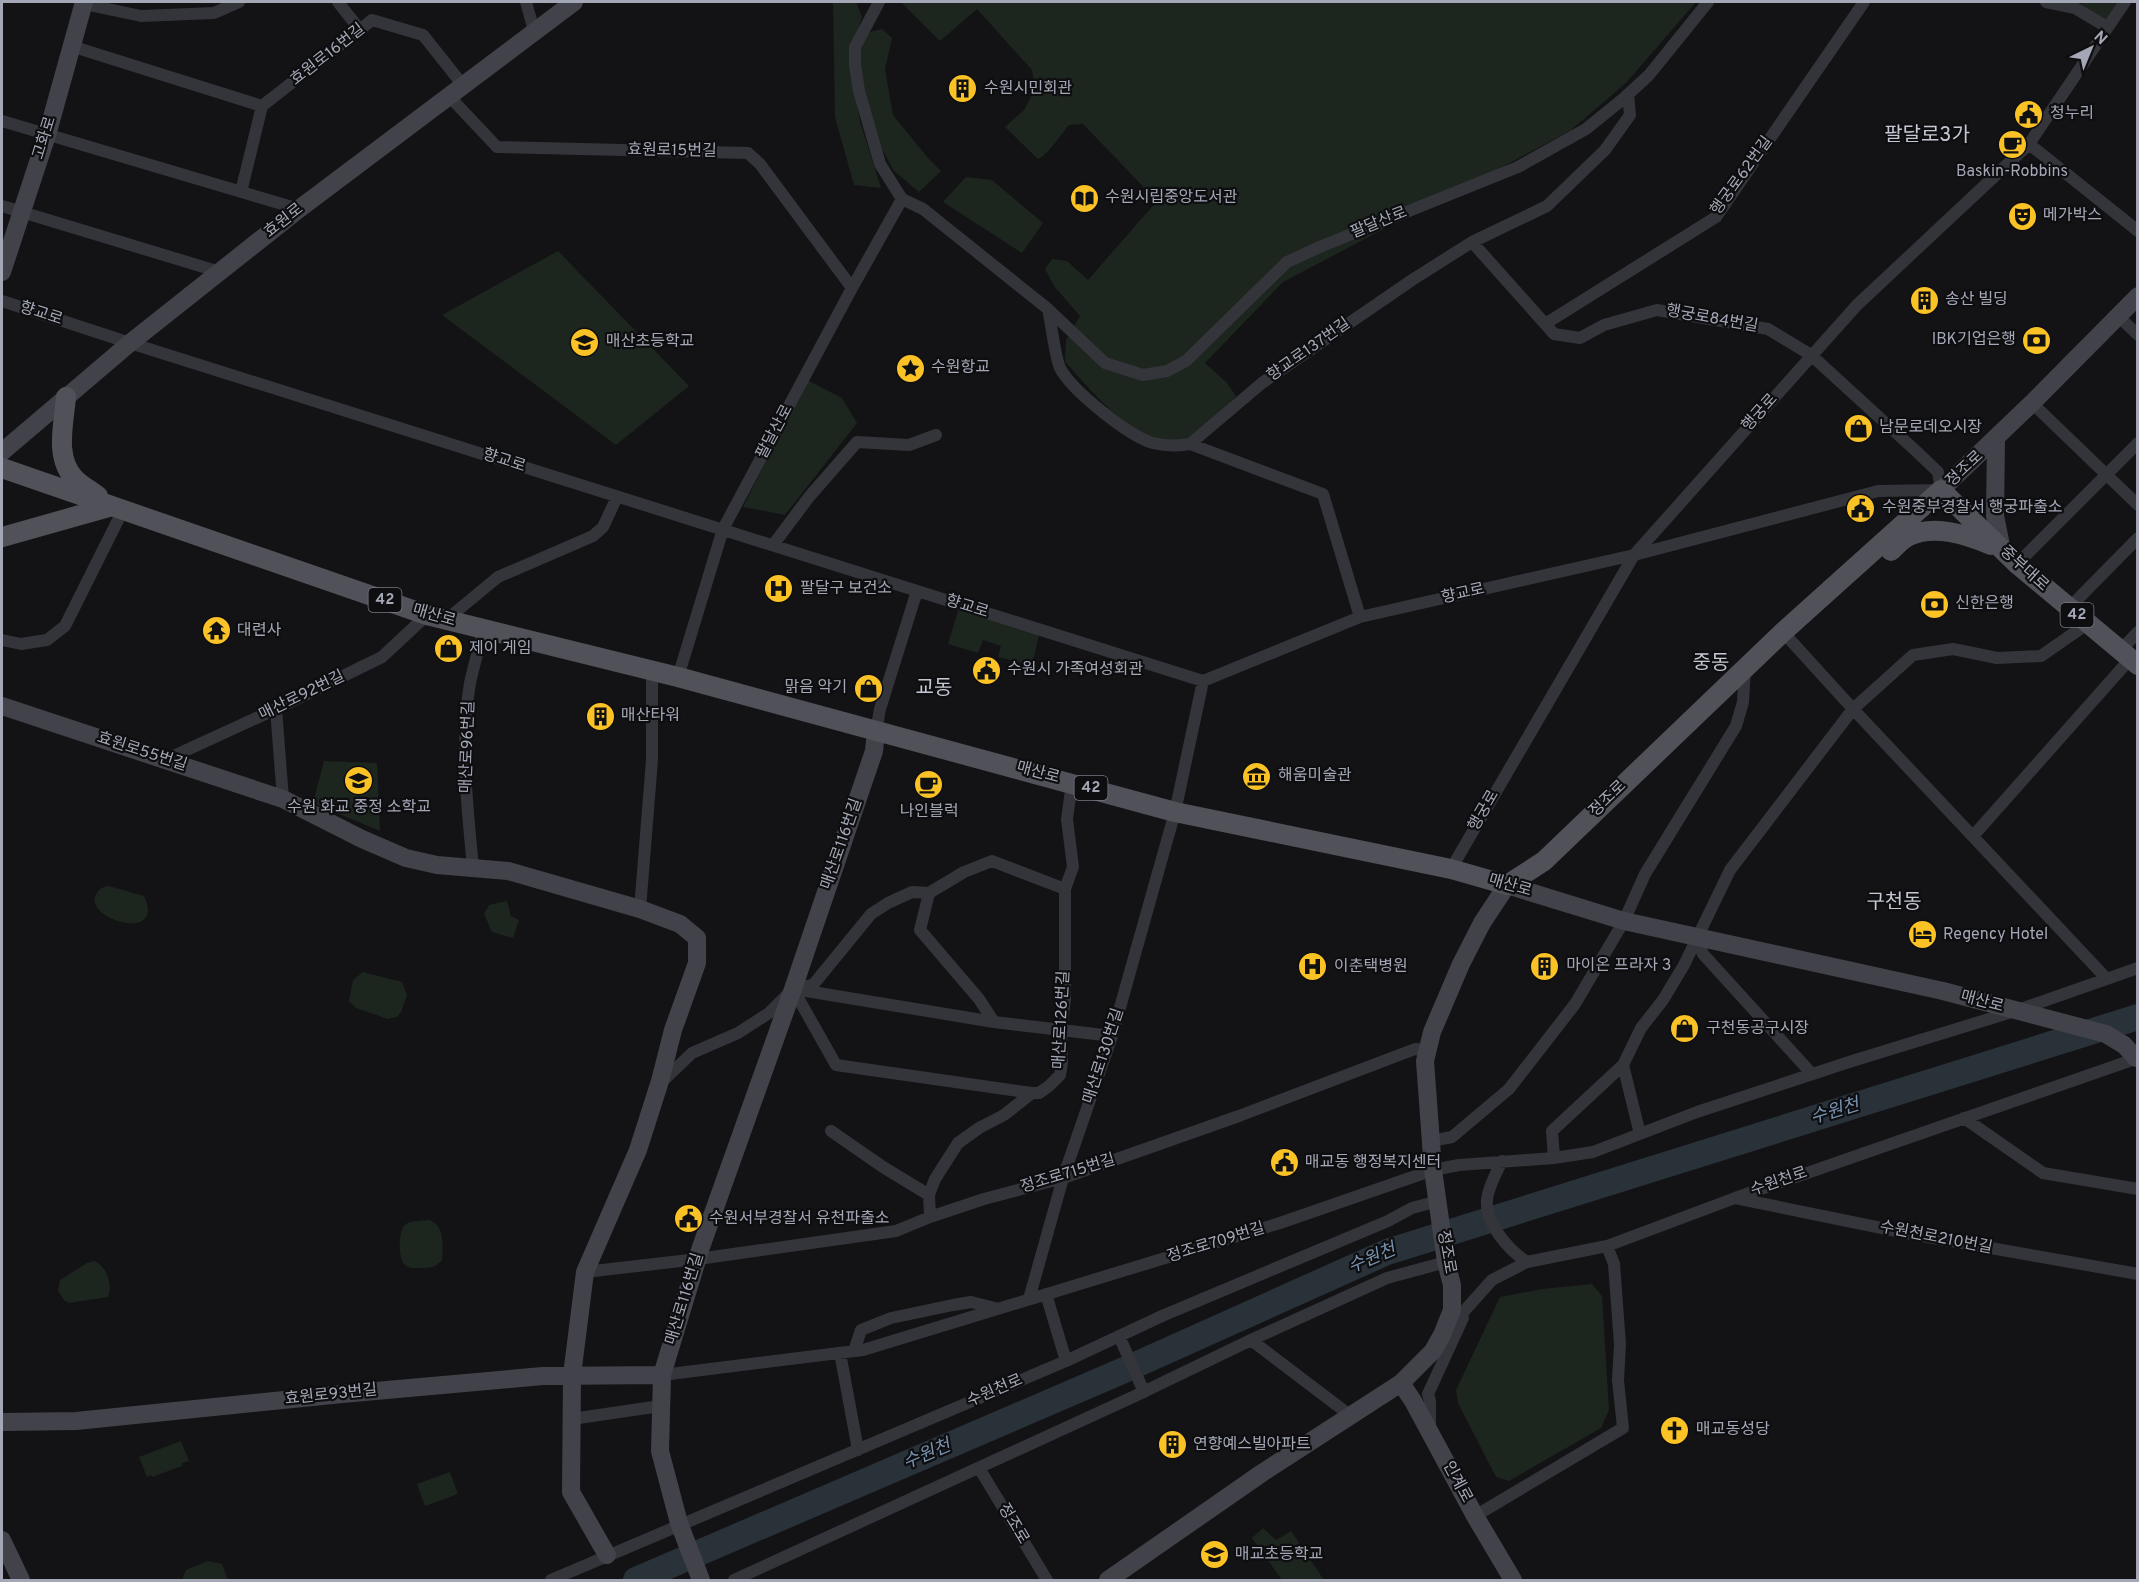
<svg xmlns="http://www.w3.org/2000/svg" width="2139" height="1582" font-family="Overpass,'Noto Sans KR',sans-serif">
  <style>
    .green { fill: #1d251f }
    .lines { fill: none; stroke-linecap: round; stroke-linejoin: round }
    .river { stroke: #293139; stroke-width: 26 }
    .street { stroke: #34353a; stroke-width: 12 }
    .secondary { stroke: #42434a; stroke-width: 18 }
    .primary { stroke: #505159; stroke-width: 20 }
    .labels { text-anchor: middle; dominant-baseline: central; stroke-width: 4.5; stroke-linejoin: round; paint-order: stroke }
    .shield { fill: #0e0e10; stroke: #777a84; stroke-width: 1.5 }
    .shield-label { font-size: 15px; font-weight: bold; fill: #a4a8b6 }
    .street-label { font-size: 16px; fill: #a4a8b6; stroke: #0e0e10 }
    .poi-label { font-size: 16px; fill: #a4a8b6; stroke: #0e0e10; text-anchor: start }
    .water-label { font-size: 18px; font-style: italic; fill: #7994b3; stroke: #0e0e10 }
    .quarter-label { font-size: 20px; fill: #c5c8d2; stroke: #0e0e10 }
  </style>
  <rect width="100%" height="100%" fill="#131315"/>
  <!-- green -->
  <path class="green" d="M833,2H856L862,17L849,57L860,122L881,188L854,185L835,117Z
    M901,2H1696L1626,83L1570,131L1283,282L1205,363L1227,383L1236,396L1221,413L1179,445C1162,440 1145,435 1130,425C1105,409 1085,383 1065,362L1066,340L1080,316L1054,286L1045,269L1052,259L1067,261L1088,280L1157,201L1083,124L1069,125C1061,134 1048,155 1038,159L1005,127L1024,110L1031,97L1035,85L1032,70L977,9L940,41Z
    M2082,2H2119L2107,21L2081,5Z
    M882,29L892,38L885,69L893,115L928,158L941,171L919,192L894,171L879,144L863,85L858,47L866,33Z
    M966,177L992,180L1043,223L1022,253L943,202Z
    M558,251L689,386L616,445L442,315Z
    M807,380L842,398L857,423L785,515L743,507Z
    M959,608L1040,631L1032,665L998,657L1001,646L983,640L978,653L948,644Z
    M324,761L377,763L380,831L313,803Z
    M109,886L144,896C166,942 88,921 95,897C98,889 102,887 109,886Z
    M507,901L511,916L519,920L513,938L492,932L484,914L489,905Z
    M363,972L402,982L407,995L401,1012L397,1017L388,1019L356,1008L349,1001L353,980Z
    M429,1220C445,1225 443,1246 442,1260C436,1267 431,1268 421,1268C415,1268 409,1269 404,1264C398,1257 398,1228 406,1224C412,1220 422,1221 429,1220Z
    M94,1261C107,1266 113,1285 108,1297L69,1303L65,1301L58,1291L60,1280L87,1263Z
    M1592,1284L1602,1296L1609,1410L1601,1428L1509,1481L1496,1477L1458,1403L1456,1390L1500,1297L1542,1289Z
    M181,1441L189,1461L182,1463V1466L152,1477L151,1475L147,1477L139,1457Z
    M450,1472L458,1494L425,1506L417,1484Z
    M1263,1528L1276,1540L1291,1531L1324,1580H1282L1252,1538Z
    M208,1561L222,1564L228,1580H182L186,1570Z"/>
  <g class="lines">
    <!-- river -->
    <path class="river" d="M636,1580L1122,1371L1387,1252L2138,1017"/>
    <!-- street -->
    <path class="street" d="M338,2L360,30
      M526,2L534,31
      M879,2L855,47V65L859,91L880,164L902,199L923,209L1048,309L1105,363L1143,375L1167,371L1186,361L1287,262L1322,246L1518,167L1586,129L1623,99L1649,75L1708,2
      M2046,2L2075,8L2107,27
      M84,4L141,16L214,13L239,2
      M71,46L262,106
      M448,95L497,147L748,153L760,164L852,288
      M2,121L299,209
      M2029,144L2138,231
      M241,192L262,106L372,20L423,35L462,84
      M2,206L220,272
      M2,301L130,343L1203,681L1360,617L1634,555L1878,491L1941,490L1938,472L1916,451L1811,355L1768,329L1657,310L1604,325L1580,338L1554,334L1472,242
      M1048,309C1051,322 1055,357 1060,368C1072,391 1129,436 1153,443C1165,446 1178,446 1190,444L1323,494L1360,617
      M2118,316L2138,335
      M1545,324L1716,217L1864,2
      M2032,403L2138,505
      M1190,444L1262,383L1412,280L1472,242L1547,206L1605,150L1630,115L1628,94
      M773,545L809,497L857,442L909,445L936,435
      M2017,564L2138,443
      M2069,608L2138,538
      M446,620L498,577L593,536L603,527L617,497
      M1783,632L1853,709L2106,978
      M2,640L21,644L47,640L65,626L123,510
      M2120,651L2138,632
      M678,677L723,529L852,288L902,199
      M276,709L283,799
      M876,731L880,709L917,591
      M165,760L276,709L382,657L427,615
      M1974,835L2130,659
      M473,867C467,806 460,743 470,683C474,665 479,647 484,629
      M1451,869L1634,555L1857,305L2029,144L2125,2
      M640,909L652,760V671
      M1696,937L1703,954L1812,1074
      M793,989L836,1065L1032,1093
      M800,990L994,1022L1112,1036
      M994,1022L979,999L920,930L929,893L964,872L992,861L1065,889
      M1623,1065L1640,1134
      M660,1081L666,1078L692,1053L738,1033L769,1013L793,989L813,985L871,914L888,903L912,892L929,893
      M1964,1118L2043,1173L2138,1189
      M831,1131L883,1167L929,1195L930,1217
      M1431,1141L1452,1137L1509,1089L1575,1004L1624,921L1645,874L1736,726L1743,702L1745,668
      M1554,1158L1552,1131L1623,1065L1641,1028L1663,1000L1684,965L1730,870L1853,709L1913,655L1953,649L1997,658L2041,656L2087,624
      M1502,1161C1497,1171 1487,1190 1487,1201C1485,1224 1509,1250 1527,1262
      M929,1195L935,1179L958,1143L979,1128L1004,1115L1032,1093H1039L1049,1086L1060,1075L1062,1063L1061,1030L1065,999V889L1073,867L1067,819L1072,783
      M1735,1198L1911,1234L2138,1274
      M585,1272L698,1259L896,1231L930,1217L984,1199L1063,1178L1239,1116L1415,1049L1427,1050
      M1046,1294L1066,1361
      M1029,1299L1063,1178L1112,1036L1175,812L1203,681
      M1449,1328L1492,1280L1527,1262L1607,1246L1735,1198L2138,1058
      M1119,1336L1144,1392
      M1251,1340L1351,1416
      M854,1351L861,1330L891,1318L953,1305L971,1302L995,1308
      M840,1353L858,1450
      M662,1375L863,1350L1280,1223L1433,1170L1459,1165L1554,1158L1593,1152L1697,1112L1849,1062L2015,1011L2138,968
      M572,1419L660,1406
      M1430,1428V1401L1428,1394L1463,1318
      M979,1468L1047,1580
      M1475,1516L1623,1428L1618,1380L1620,1344L1614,1264L1607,1246
      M551,1580L1066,1361L1162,1316L1388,1221L1412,1208L1438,1201
      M734,1580L1135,1396L1251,1340L1387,1278L1446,1262"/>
    <!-- secondary -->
    <path class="secondary" d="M2,272L47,135L84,2
      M1996,439L1995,516L2002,550
      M2,452L130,343L299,209L574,2
      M1941,490L2032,403L2138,296
      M2,706L283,799L362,839L406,858L437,865L508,871L640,909L680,924L697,938V963L673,1030L660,1081L638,1150L585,1272L572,1375L571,1492L607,1555
      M1401,1383L1413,1401L1475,1516L1513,1580
      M2,1422L76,1421L342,1394L543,1376L662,1375
      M2,1540L21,1580
      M701,1580L679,1523L660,1451L662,1375L701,1247L793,989L874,751L876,731
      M1108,1580L1262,1473L1401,1383L1433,1351L1442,1335L1452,1310V1285L1446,1262L1433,1170L1425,1061L1432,1032L1461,964L1482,923L1507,885L1624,921L1943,991L2106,1034L2124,1045L2136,1058"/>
    <!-- primary -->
    <path class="primary" d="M66,397C64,423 54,458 75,479C81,485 90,490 98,496
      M2,468L427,615L678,677L1175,812L1451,869L1507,885L1544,861L1783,632L1941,490L2017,564L2138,665
      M2,537L112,506
      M1891,551C1896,546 1902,539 1909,536C1935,524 1967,535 1991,545"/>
  </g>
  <!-- icons -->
  <defs>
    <symbol id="building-disc" viewBox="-11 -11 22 22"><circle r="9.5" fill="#fbc226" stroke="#0e0e10"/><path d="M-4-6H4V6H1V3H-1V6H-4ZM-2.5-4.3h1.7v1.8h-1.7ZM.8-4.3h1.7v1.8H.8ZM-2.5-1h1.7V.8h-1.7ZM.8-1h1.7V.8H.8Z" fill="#111"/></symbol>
    <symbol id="civic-disc" viewBox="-11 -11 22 22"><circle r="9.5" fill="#fbc226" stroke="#0e0e10"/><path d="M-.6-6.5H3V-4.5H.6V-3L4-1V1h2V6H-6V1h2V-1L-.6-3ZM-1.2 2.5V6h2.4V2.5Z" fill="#111"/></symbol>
    <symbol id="cafe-disc" viewBox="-11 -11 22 22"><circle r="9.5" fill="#fbc226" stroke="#0e0e10"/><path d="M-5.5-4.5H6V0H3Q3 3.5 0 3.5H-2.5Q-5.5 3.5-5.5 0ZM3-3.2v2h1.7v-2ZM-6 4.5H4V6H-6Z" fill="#111"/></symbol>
    <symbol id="library-disc" viewBox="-11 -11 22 22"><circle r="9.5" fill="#fbc226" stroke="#0e0e10"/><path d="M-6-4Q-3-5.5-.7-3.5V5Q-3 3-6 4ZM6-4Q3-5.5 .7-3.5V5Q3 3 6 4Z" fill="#111"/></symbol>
    <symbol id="theatre-disc" viewBox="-11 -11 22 22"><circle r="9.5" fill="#fbc226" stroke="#0e0e10"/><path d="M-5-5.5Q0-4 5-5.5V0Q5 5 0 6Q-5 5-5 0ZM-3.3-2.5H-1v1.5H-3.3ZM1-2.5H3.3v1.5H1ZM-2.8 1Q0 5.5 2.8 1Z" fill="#111"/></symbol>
    <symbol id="bank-disc" viewBox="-11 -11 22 22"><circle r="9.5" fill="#fbc226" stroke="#0e0e10"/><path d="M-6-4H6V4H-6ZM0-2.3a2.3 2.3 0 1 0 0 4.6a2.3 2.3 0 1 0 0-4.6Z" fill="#111"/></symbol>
    <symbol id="school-disc" viewBox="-11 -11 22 22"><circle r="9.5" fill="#fbc226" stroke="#0e0e10"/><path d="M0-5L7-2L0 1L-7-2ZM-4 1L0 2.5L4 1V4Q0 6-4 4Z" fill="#111"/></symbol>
    <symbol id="sight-disc" viewBox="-11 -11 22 22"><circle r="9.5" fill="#fbc226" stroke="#0e0e10"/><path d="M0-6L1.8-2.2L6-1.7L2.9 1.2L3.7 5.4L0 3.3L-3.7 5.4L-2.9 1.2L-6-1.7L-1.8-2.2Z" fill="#111"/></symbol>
    <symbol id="shop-disc" viewBox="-11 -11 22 22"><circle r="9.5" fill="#fbc226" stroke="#0e0e10"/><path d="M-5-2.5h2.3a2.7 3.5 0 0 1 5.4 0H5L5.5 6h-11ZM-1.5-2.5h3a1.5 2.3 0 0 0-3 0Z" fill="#111"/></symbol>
    <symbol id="hospital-disc" viewBox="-11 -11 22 22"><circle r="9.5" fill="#fbc226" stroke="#0e0e10"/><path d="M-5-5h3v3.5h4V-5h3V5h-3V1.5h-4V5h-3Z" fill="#111"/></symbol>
    <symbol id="temple-disc" viewBox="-11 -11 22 22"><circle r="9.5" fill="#fbc226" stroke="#0e0e10"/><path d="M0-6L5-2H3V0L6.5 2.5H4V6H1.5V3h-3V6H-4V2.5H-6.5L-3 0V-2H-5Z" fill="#111"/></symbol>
    <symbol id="museum-disc" viewBox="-11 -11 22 22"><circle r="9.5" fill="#fbc226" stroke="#0e0e10"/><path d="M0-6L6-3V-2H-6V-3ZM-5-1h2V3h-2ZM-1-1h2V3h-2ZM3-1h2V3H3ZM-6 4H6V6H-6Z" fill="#111"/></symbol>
    <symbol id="hotel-disc" viewBox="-11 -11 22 22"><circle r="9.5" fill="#fbc226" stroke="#0e0e10"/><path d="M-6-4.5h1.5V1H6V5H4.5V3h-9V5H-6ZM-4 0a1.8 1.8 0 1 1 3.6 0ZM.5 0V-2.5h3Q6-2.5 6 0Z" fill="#111"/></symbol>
    <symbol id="church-disc" viewBox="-11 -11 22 22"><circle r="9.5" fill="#fbc226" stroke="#0e0e10"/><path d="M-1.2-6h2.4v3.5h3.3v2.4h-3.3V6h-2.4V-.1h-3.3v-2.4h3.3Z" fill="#111"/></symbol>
  </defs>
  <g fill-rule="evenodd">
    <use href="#building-disc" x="946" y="72" width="33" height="33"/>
    <use href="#civic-disc" x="2012" y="98" width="33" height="33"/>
    <use href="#cafe-disc" x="1996" y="128" width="33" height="33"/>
    <use href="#library-disc" x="1068" y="182" width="33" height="33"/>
    <use href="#theatre-disc" x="2006" y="200" width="33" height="33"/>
    <use href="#building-disc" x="1908" y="284" width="33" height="33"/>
    <use href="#bank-disc" x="2020" y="324" width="33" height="33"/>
    <use href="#school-disc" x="568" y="326" width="33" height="33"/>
    <use href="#sight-disc" x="894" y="352" width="33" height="33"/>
    <use href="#shop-disc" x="1842" y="412" width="33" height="33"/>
    <use href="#civic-disc" x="1844" y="492" width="33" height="33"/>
    <use href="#hospital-disc" x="762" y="572" width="33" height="33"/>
    <use href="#bank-disc" x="1918" y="588" width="33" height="33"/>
    <use href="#temple-disc" x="200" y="614" width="33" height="33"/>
    <use href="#shop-disc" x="432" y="632" width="33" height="33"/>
    <use href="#civic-disc" x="970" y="654" width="33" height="33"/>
    <use href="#shop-disc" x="852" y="672" width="33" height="33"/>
    <use href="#building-disc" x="584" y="700" width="33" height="33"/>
    <use href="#museum-disc" x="1240" y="760" width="33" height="33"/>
    <use href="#school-disc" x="342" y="764" width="33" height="33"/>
    <use href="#cafe-disc" x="912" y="768" width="33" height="33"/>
    <use href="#hotel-disc" x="1906" y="918" width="33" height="33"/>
    <use href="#building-disc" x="1528" y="950" width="33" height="33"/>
    <use href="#hospital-disc" x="1296" y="950" width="33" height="33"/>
    <use href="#shop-disc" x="1668" y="1012" width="33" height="33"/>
    <use href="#civic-disc" x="1268" y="1146" width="33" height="33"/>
    <use href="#civic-disc" x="672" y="1202" width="33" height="33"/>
    <use href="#church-disc" x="1658" y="1414" width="33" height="33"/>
    <use href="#building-disc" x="1156" y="1428" width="33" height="33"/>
    <use href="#school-disc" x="1198" y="1538" width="33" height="33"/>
  </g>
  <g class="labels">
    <!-- shield labels -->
    <g class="shield">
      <rect x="368.5" y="588" width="33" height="24" rx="4.5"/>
      <rect x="2060.5" y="603" width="33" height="24" rx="4.5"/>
      <rect x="1074.5" y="776" width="33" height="24" rx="4.5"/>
    </g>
    <g class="shield-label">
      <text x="385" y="600">42</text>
      <text x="2077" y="615">42</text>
      <text x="1091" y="788">42</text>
    </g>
    <!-- street labels -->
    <g class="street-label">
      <text transform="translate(328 55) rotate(-38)">효원로16번길</text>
      <text transform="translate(45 138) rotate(-73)">고화로</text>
      <text transform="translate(672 151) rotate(1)">효원로15번길</text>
      <text transform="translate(1742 176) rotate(-54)">행궁로62번길</text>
      <text transform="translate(284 221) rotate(-38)">효원로</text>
      <text transform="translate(1379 223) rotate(-22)">팔달산로</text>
      <text transform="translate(41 314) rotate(18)">향교로</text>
      <text transform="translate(1712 319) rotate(10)">행궁로84번길</text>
      <text transform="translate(1309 350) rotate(-35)">향교로137번길</text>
      <text transform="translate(1760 413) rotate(-48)">행궁로</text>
      <text transform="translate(775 432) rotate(-62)">팔달산로</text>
      <text transform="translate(504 461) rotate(18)">향교로</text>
      <text transform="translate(1965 469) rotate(-43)">정조로</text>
      <text transform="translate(2024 569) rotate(42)">중부대로</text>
      <text transform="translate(1463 594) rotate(-13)">향교로</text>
      <text transform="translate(967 607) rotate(17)">향교로</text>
      <text transform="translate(434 616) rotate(16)">매산로</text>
      <text transform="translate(302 696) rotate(-26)">매산로92번길</text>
      <text transform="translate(468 747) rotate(-88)">매산로96번길</text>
      <text transform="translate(142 752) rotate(18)">효원로55번길</text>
      <text transform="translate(1038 773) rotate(15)">매산로</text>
      <text transform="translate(1608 799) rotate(-44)">정조로</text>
      <text transform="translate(1484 811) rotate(-60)">행궁로</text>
      <text transform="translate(842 844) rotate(-71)">매산로116번길</text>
      <text transform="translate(1510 886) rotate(16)">매산로</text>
      <text transform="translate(1982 1002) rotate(15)">매산로</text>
      <text transform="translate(1062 1020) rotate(-87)">매산로126번길</text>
      <text transform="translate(1104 1056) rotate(-72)">매산로130번길</text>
      <text transform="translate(1068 1174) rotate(-17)">정조로715번길</text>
      <text transform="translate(1779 1182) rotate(-19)">수원천로</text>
      <text transform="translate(1936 1238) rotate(11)">수원천로210번길</text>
      <text transform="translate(1216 1243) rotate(-17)">정조로709번길</text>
      <text transform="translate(1446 1252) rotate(80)">정조로</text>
      <text transform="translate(685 1299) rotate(-73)">매산로116번길</text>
      <text transform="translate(995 1391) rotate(-23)">수원천로</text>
      <text transform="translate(331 1395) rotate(-6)">효원로93번길</text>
      <text transform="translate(1457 1482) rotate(62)">인계로</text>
      <text transform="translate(1013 1524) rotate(59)">정조로</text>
    </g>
    <!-- poi labels -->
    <g class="poi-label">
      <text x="984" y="89">수원시민회관</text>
      <text x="2050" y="114">청누리</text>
      <text x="2012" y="172" text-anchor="middle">Baskin-Robbins</text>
      <text x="1105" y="198">수원시립중앙도서관</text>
      <text x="2043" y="216">메가박스</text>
      <text x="1945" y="300">송산 빌딩</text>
      <text x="2016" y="340" text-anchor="end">IBK기업은행</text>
      <text x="606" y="342">매산초등학교</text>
      <text x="931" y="368">수원항교</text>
      <text x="1879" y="428">남문로데오시장</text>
      <text x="1882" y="508">수원중부경찰서 행궁파출소</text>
      <text x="800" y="589">팔달구 보건소</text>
      <text x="1955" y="604">신한은행</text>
      <text x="237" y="631">대련사</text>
      <text x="469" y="649">제이 게임</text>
      <text x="1007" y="670">수원시 가족여성회관</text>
      <text x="847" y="688" text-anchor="end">맑음 악기</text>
      <text x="621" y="716">매산타워</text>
      <text x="1278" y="776">해움미술관</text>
      <text x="359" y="808" text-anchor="middle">수원 화교 중정 소학교</text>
      <text x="929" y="812" text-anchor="middle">나인블럭</text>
      <text x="1943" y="935">Regency Hotel</text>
      <text x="1566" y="966">마이온 프라자 3</text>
      <text x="1334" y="967">이춘택병원</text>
      <text x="1706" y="1029">구천동공구시장</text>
      <text x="1305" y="1163">매교동 행정복지센터</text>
      <text x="709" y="1219">수원서부경찰서 유천파출소</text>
      <text x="1696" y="1430">매교동성당</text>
      <text x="1193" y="1445">연향예스빌아파트</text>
      <text x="1235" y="1555">매교초등학교</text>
    </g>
    <!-- water labels -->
    <g class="water-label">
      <text transform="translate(1835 1112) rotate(-17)">수원천</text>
      <text transform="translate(1372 1259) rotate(-23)">수원천</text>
      <text transform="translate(927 1455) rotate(-23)">수원천</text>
    </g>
    <!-- quarter labels -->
    <g class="quarter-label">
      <text x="1927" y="136">팔달로3가</text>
      <text x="1711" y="664">중동</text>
      <text x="934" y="689">교동</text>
      <text x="1894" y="903">구천동</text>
    </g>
  </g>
  <!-- border -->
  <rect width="2139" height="1582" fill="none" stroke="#a4a8b6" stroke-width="6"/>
  <!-- north arrow -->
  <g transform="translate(2091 48) rotate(43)" stroke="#0e0e10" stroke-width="4.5" paint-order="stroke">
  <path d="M0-4.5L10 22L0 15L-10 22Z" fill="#a4a8b6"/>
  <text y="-9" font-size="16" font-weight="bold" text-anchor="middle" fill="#a4a8b6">N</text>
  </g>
</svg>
